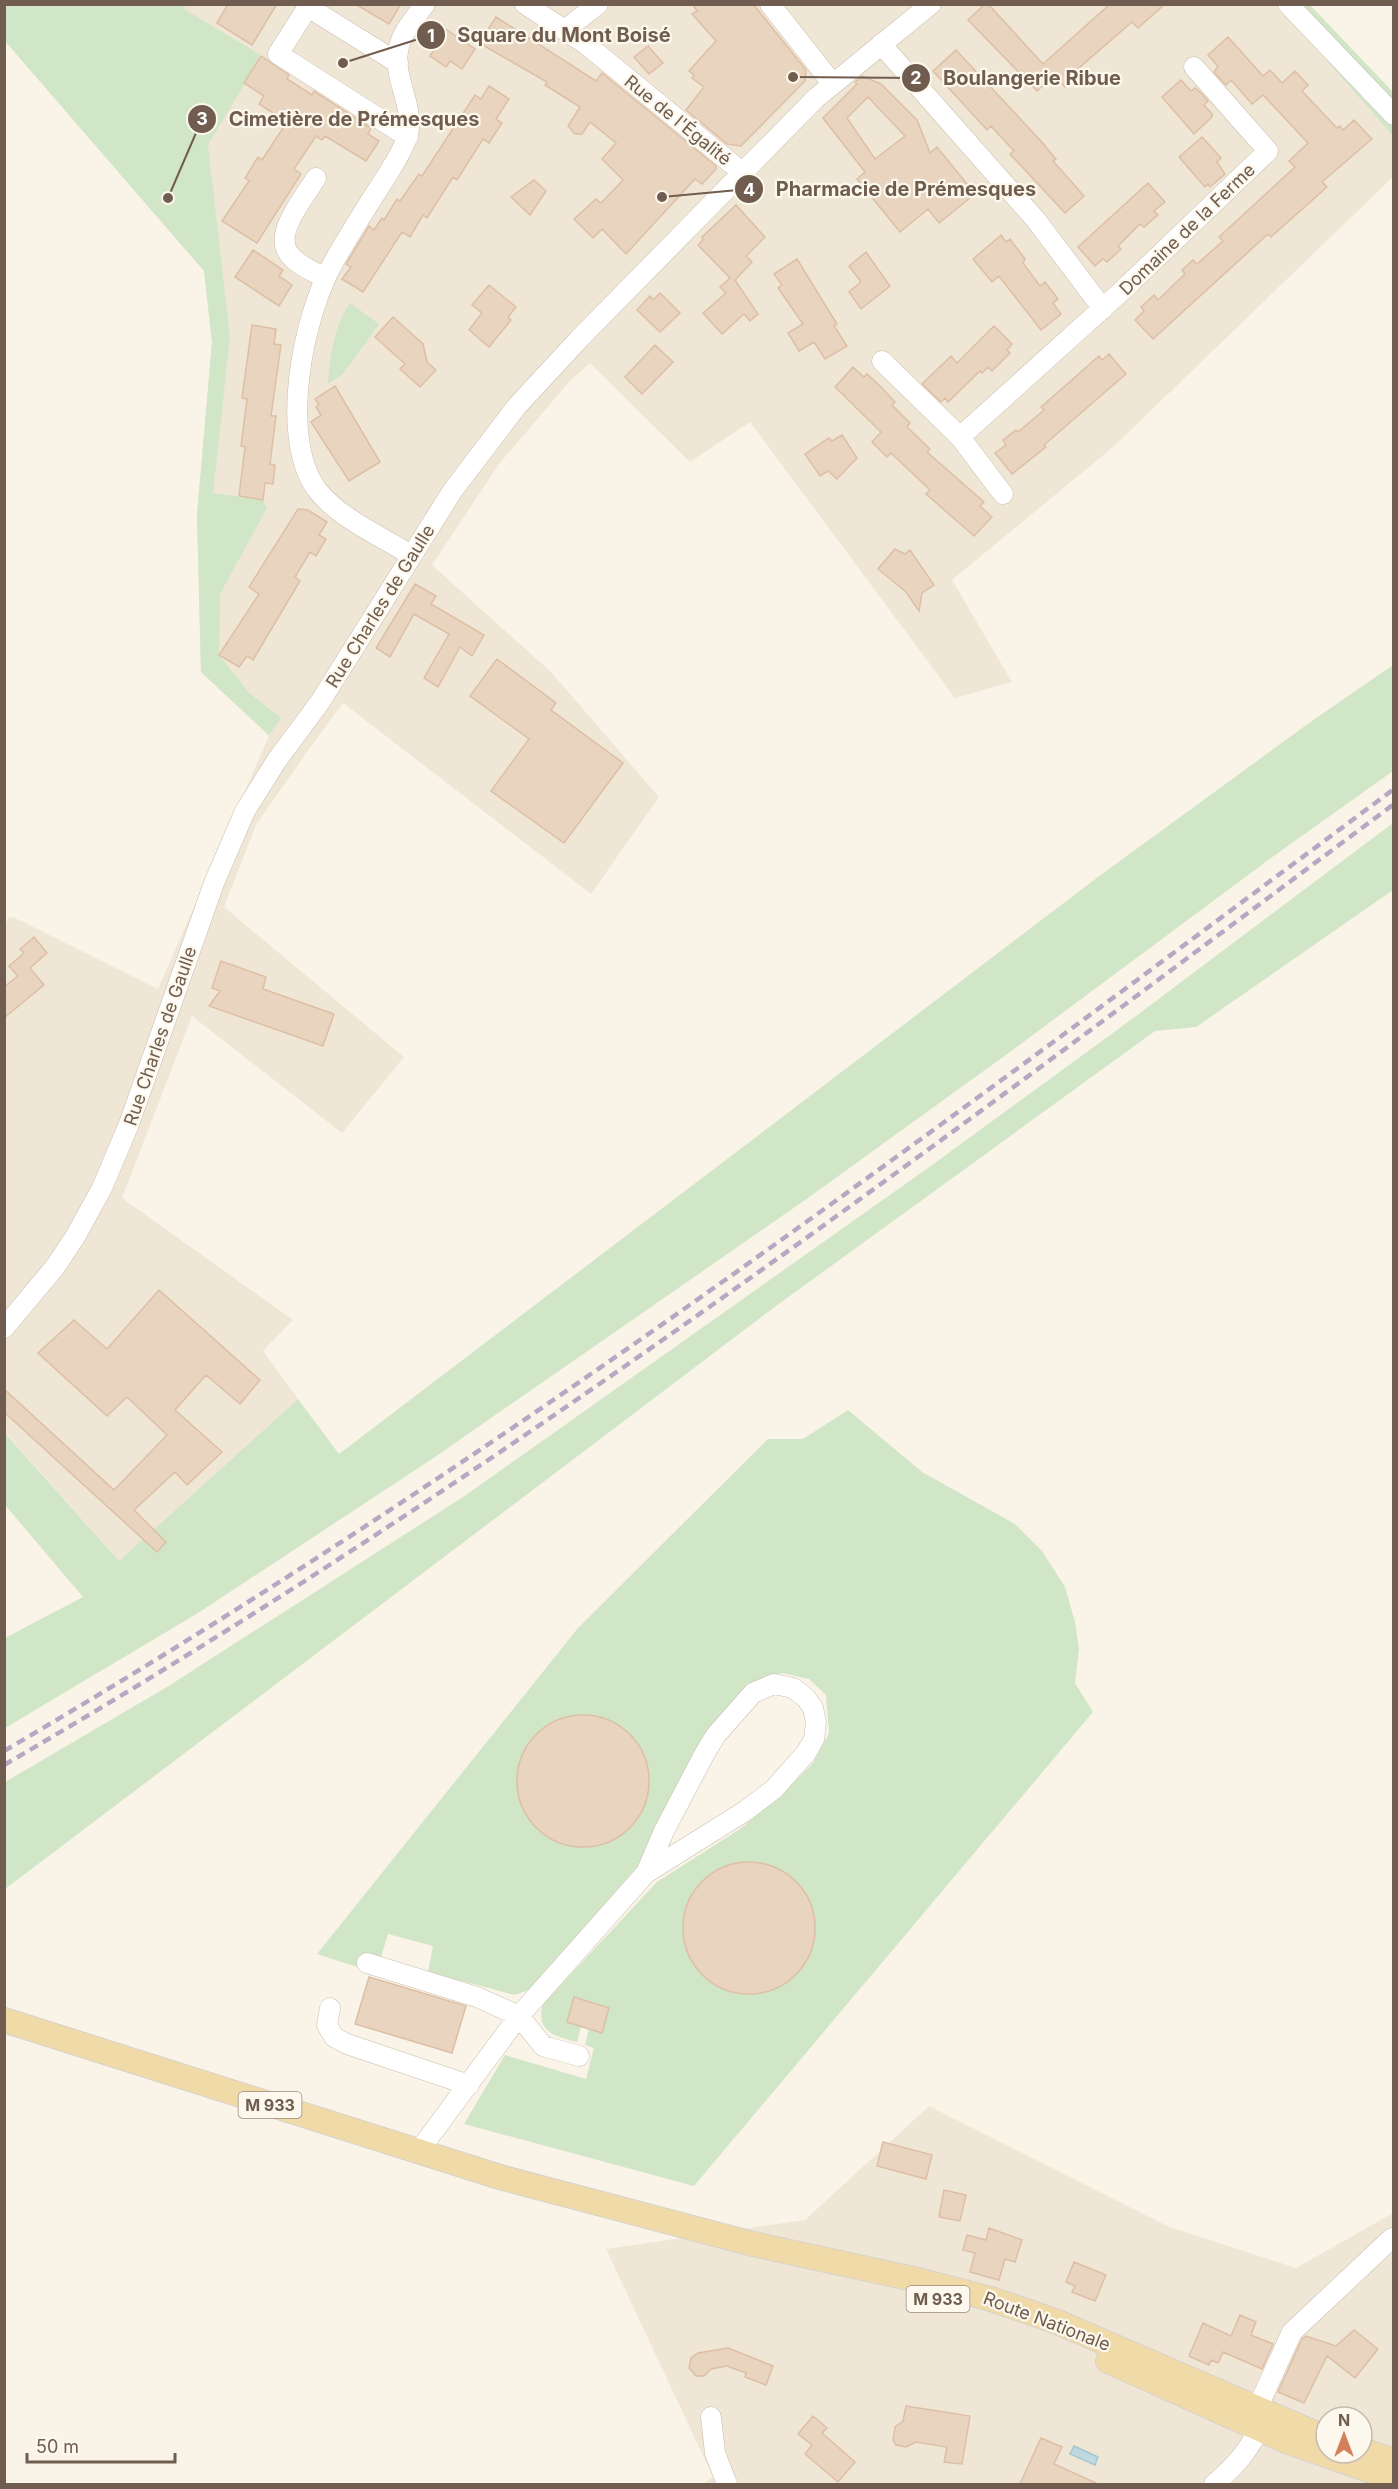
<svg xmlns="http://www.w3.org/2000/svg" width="1398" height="2489" font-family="Inter,sans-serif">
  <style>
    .residential { fill: #f0e6d6; fill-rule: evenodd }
    .green { fill: #d1e5c7 }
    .water { fill: #bed9e1; stroke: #a5c7d1; stroke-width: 1.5 }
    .building { fill: #e9d4c0; stroke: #dcbfa5; stroke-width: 1.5; fill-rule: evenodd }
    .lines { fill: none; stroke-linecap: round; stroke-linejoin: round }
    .minor-casing { stroke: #cabdae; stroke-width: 21 }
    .major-casing { stroke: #d7d2ce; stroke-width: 26 }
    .minor { stroke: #fff; stroke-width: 20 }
    .major { stroke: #f0dba8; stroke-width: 24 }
    .rail { stroke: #b8a7c2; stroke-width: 4.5; stroke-dasharray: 9 6; stroke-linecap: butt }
    .labels { text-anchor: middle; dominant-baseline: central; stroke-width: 4.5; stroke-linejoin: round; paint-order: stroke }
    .shield { fill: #fdf8ed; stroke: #9a8c7e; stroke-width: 1.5 }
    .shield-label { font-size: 16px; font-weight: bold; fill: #705d4f }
    .street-label { font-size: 18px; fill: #705d4f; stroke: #fdf8ed }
    .leader { fill: none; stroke: #705d4f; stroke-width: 2 }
    .callout-dot { fill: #705d4f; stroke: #fdf8ed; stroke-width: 2 }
    .mark-label { font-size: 18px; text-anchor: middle; font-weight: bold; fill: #fff }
    .callout-label { font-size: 20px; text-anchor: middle; font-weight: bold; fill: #705d4f; stroke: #fdf8ed; stroke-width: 4.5; stroke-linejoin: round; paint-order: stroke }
  </style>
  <rect width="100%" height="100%" fill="#f9f4e7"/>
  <!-- residential -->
  <path class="residential" d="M5,5H1278L1393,136V177L1112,448L952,580L1012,682L955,698L750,422L690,462L590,363L568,383L499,464L432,565L551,672L659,797L591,894L343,703L309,749L256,825L224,907L404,1057L342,1133L192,1016L122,1198L293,1320L263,1351L298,1399L119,1561L5,1432L4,927L9,917L15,918L158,989L269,736L201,672L197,515L212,342L204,271L5,41Z
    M929,2106L1167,2226L1296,2268L1393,2213V2484H703L713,2477L606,2249L805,2220ZM1326,2417H1362V2453H1326Z"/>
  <!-- green -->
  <path class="green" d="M4,5H185L184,9L259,54L257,63L208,145L230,337L213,493L263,500L267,508L220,594L219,655L249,693L281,718L269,735L201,672L197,515L212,342L204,271L5,41Z
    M1278,5H1310L1393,92V136Z
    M350,303L379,324L343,374L328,384C330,356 334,326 350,303Z
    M1393,665V771L1271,858L1014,1049L808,1198L432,1459L198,1613L5,1728V1638L83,1597L5,1505L4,1432L119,1561L298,1399L339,1454L1098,877L1309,723Z
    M1393,823V890L1196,1027L1155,1031L776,1306L5,1889V1782L167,1687L463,1497L928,1168L1132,1019Z
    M848,1410L922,1472L1015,1524L1042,1551L1065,1587L1075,1622L1079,1649L1075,1683L1093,1712L694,2186L464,2124L505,2055L586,2079L594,2048L585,2045L589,2029L602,2033L609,2008L574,1998L567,2022L581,2026L577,2042C555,2036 535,2032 543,2004L657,1882L740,1829L783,1793L813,1763L829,1733L826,1695L809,1679L782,1673L757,1681L734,1703L705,1740L637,1867L529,1990L515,1995L428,1972L433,1946L388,1934L381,1957L367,1954L360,1968L317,1954L578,1628L768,1439H803Z"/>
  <!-- water -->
  <path class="water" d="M1074,2446L1098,2457L1095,2465L1070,2454Z"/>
  <!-- building -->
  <path class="building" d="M228,4H277L252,45L217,23Z
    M355,4H401L389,24Z
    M692,4H753L806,70L805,81L741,146L727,144L686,110L704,87L692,78L694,75L689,71L716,41L692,14L697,11Z
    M985,4H988L1043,64L1110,4H1165L1138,28L1132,22L1079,68L1083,71L1065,87L1054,75L1037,91L968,20Z
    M496,17L596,81L602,73L716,166V169L702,184L695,179L626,254L602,229L593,238L574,219L596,199L601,203L623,180L602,159L616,143L590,122L582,134H575L568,126L580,107L545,85L547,82L479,43Z
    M435,22L475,49L462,69L450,61L446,67L430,56L434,50L422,42Z
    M1228,37L1263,76L1270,70L1282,83L1295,71L1308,85L1302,91L1337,128L1340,126L1343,130L1354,120L1372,139L1322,182L1327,187L1271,237L1268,234L1153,339L1135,320L1144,311L1141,307L1154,295L1158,300L1185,274L1182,270L1193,260L1197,264L1223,241L1219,237L1295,167L1289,161L1308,143L1263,95L1252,104L1231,80L1226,85L1214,72L1218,66L1208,55Z
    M648,46L663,63L649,74L634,57Z
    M956,50L1040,140L1056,159L1053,161L1084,196L1065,213L1010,154L1014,151L991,126L987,130L933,71Z
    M261,56L289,75L287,79L312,95L314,91L371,128L368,134L379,141L366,161L325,136L322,140L316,136L294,169L301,174L257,243L222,221L249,181L245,178L258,157L262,160L287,122L259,104L264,96L244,83Z
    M862,76L881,84L917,120L930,153L937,147L975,194L939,223L928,209L900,232L857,179L865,172L823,118L857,84L855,82ZM868,97L905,136L875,159L847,118Z
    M1181,80L1191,91L1195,88L1201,93L1208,101L1204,105L1212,114V117L1194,134L1162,97Z
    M489,86L509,99L496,119L502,123L489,143L483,139L457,180L453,177L427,218L423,215L410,237L402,232L363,292L342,279L351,267L346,264L369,226L374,230L382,218L384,220L397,199L400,201L419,174L422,176L475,95L481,99Z
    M1202,137L1221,158L1217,162L1225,174L1210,187L1208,184L1205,187L1179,157Z
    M534,180L546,191L530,215L511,197Z
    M1148,183L1165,202L1154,211L1158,215L1144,227L1140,224L1118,246L1121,249L1107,262L1103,259L1095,266L1078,247Z
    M736,205L765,237L746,256L752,262L735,280L758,314L750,321L744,314L722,334L703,313L726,293L720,287L730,278L698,245L703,240L702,237Z
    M1001,235L1006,242L1010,239L1025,259L1023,263L1040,286L1045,282L1058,299L1053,303L1061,314L1041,330L999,276L992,282L973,259Z
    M253,250L283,270L279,276L292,285L279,306L235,277Z
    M866,252L890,286L861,309L849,292L861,282L849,266Z
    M797,259L837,324L834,326L847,346L825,359L814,342L799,351L788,333L803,324L778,288L782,285L774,274Z
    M489,285L516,307L508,317L511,320L489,347L469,330L482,313L472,305Z
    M660,293L680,313L660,332L637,310L650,296L653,300Z
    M393,317L423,344L427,362L436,370L420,387L400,369L405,364L375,337Z
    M252,325L276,329L274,344L281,345L271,416H276L270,464L275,465L274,475L273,484L265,483L263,500L239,496L245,447L241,446L247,399L242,398Z
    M994,326L1012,344L1007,350L1010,353L992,371L988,367L982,373L980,371L948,402L945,398L941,402L922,384L951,356L957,363Z
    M655,345L673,362L642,394L625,377Z
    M1109,354L1126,374L1044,445L1046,447L1012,474L995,453L1006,445L1003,440L1016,430L1018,432L1044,410L1041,407L1099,356L1102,360Z
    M853,367L864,377L867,374L881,387L895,402L892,405L910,423L907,427L930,449L927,452L984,502L980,506L992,517L974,536L926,494L930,490L891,453L887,457L872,442L881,432L835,387Z
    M335,386L380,462L349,481L311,422L321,415L316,407L319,405L315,399Z
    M842,435L857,458L837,479L828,471L820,476L805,454L829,438L832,441Z
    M298,509L308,510L327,522L319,535L326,539L316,556L310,552L295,577L300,581L253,660L247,656L239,667L219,655L259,594L249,587Z
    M895,549L905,554L910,550L934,585L922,593L919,611L906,592L878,569Z
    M415,584L436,596L431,604L484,635L472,656L460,647L438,687L424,678L449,634L414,614L390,657L376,648Z
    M497,659L556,703L551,710L623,763L564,843L491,791L529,739L470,696Z
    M34,937L47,953L30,968L44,985L4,1018V987L18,976L9,966L24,953L20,949Z
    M221,961L266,977L263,989L334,1014L323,1046L209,1006L220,991L212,988Z
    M159,1290L260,1380L240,1404L206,1375L175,1410L222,1452L187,1485L175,1472L134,1510L166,1542L157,1552L4,1412V1389L114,1490L167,1435L127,1397L107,1416L38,1353L74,1320L107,1349Z
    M517 1781a66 66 0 1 1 132 0a66 66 0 1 1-132 0Z
    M683 1928a66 66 0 1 1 132 0a66 66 0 1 1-132 0Z
    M369,1977L466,2006L452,2053L355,2024Z
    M574,1997L609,2008L602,2033L567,2022Z
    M883,2142L932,2155L926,2179L877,2166Z
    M944,2190L966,2195L960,2221L939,2217Z
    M989,2228L1022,2240L1015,2262L1005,2259L999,2280L970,2272L975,2253L963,2250L967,2235L986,2240Z
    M1074,2262L1106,2275L1095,2301L1072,2292L1075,2286L1066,2282Z
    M1240,2315L1256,2322L1251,2335L1273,2344L1262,2369L1223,2352L1218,2363L1211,2360L1209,2365L1189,2356L1203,2323L1231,2336Z
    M1354,2330L1378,2349L1355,2378L1327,2356L1304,2403L1278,2392L1302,2339L1306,2336L1336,2346Z
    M728,2348L773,2366L766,2385L745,2377L746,2373L727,2366L711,2369L704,2376H696L689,2368L691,2358L698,2353Z
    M906,2406L970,2416L962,2464L944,2462L947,2447L916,2442L906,2447L896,2445L893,2440L895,2427L903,2421Z
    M813,2416L827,2428L822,2433L855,2462L838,2482L805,2454L812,2445L798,2434Z
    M1041,2438L1062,2447L1054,2464L1098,2484H1020Z"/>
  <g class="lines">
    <defs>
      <path id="minor" d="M525,4L587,45L743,173
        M770,4L832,83
        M1288,4L1394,115
        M566,29L598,4
        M881,44L1036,220L1103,309
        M398,63L308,7L278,54L408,137
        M316,178C305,197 273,233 289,254C297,265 313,271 325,278
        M882,361L960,437L1003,494
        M960,437L1124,289L1268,151L1194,67
        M411,555C382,537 338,517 318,491C278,439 303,318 332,265C348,236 366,208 384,180C392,167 401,154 406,140C418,111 393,81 398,51C401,33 414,19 425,4
        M4,1328L55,1267L75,1237L102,1188L129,1124L214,883L245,811L277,760L320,702L453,490L517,406L580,338L816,98L931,4
        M367,1963L477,1997L519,2016L543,2046L579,2056
        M330,2008L327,2025L334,2037L347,2044L469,2085
        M418,2152L519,2016L646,1873L745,1811L774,1789L806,1753L814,1739L816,1722L813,1708L806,1698L793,1688L774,1684L753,1693L716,1735L705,1753L664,1831L646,1873
        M711,2417L715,2453L727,2484
        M1252,2420L1292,2332L1392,2238
        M1214,2484C1238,2465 1253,2444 1266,2416"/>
      <path id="major" d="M4,2020L503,2178L753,2244L918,2280L991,2299L1055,2321L1326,2438
        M1108,2361L1286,2441L1394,2479
        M1362,2450L1394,2461"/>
    </defs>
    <!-- minor casing -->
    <use href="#minor" class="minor-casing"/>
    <!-- major casing -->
    <use href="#major" class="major-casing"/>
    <!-- minor -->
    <use href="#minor" class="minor"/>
    <!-- major -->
    <use href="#major" class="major"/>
    <!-- rail -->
    <path class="rail" d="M4,1751C491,1466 942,1125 1394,789
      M4,1765C492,1482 942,1141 1394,804"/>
  </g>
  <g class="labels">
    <!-- shield labels -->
    <g class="shield">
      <rect x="238.5" y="2092" width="63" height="26" rx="4.5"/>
      <rect x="906.5" y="2286" width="63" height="26" rx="4.5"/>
    </g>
    <g class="shield-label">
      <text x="270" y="2105">M 933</text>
      <text x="938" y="2299">M 933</text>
    </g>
    <!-- street labels -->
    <g class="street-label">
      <text transform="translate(678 120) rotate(39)">Rue de l'Égalité</text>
      <text transform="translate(1187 229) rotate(-44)">Domaine de la Ferme</text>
      <text transform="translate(380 606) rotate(-58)">Rue Charles de Gaulle</text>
      <text transform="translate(160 1036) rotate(-71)">Rue Charles de Gaulle</text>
      <text transform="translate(1047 2321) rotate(21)">Route Nationale</text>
    </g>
  </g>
  <!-- callouts -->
  <path class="leader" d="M343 63L431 35M793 77L916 78M168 198L202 119M662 197L749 189"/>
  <g class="callout-dot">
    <circle cx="343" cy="63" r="6"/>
    <circle cx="793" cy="77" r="6"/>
    <circle cx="168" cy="198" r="6"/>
    <circle cx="662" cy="197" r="6"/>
    <circle cx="431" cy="35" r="15"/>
    <circle cx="916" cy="78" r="15"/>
    <circle cx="202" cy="119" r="15"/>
    <circle cx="749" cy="189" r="15"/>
  </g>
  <g class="mark-label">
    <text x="431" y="42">1</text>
    <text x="916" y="84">2</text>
    <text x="202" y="125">3</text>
    <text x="749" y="196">4</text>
  </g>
  <g class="callout-label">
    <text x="564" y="42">Square du Mont Boisé</text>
    <text x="1032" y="85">Boulangerie Ribue</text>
    <text x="354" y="126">Cimetière de Prémesques</text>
    <text x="906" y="196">Pharmacie de Prémesques</text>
  </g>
  <!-- border -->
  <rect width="1398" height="2489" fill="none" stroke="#705d4f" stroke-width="12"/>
  <!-- north arrow -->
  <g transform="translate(1344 2435)"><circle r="28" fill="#fdf8ed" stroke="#c5baae" stroke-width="1.5"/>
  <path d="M0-4.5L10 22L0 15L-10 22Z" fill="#d4815b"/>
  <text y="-9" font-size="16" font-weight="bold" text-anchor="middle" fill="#705d4f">N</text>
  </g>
  <!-- scale -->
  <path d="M27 2453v9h148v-9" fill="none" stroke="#705d4f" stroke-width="3"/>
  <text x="36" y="2453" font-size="18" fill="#705d4f" stroke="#fdf8ed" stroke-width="4.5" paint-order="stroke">50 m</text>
</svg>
